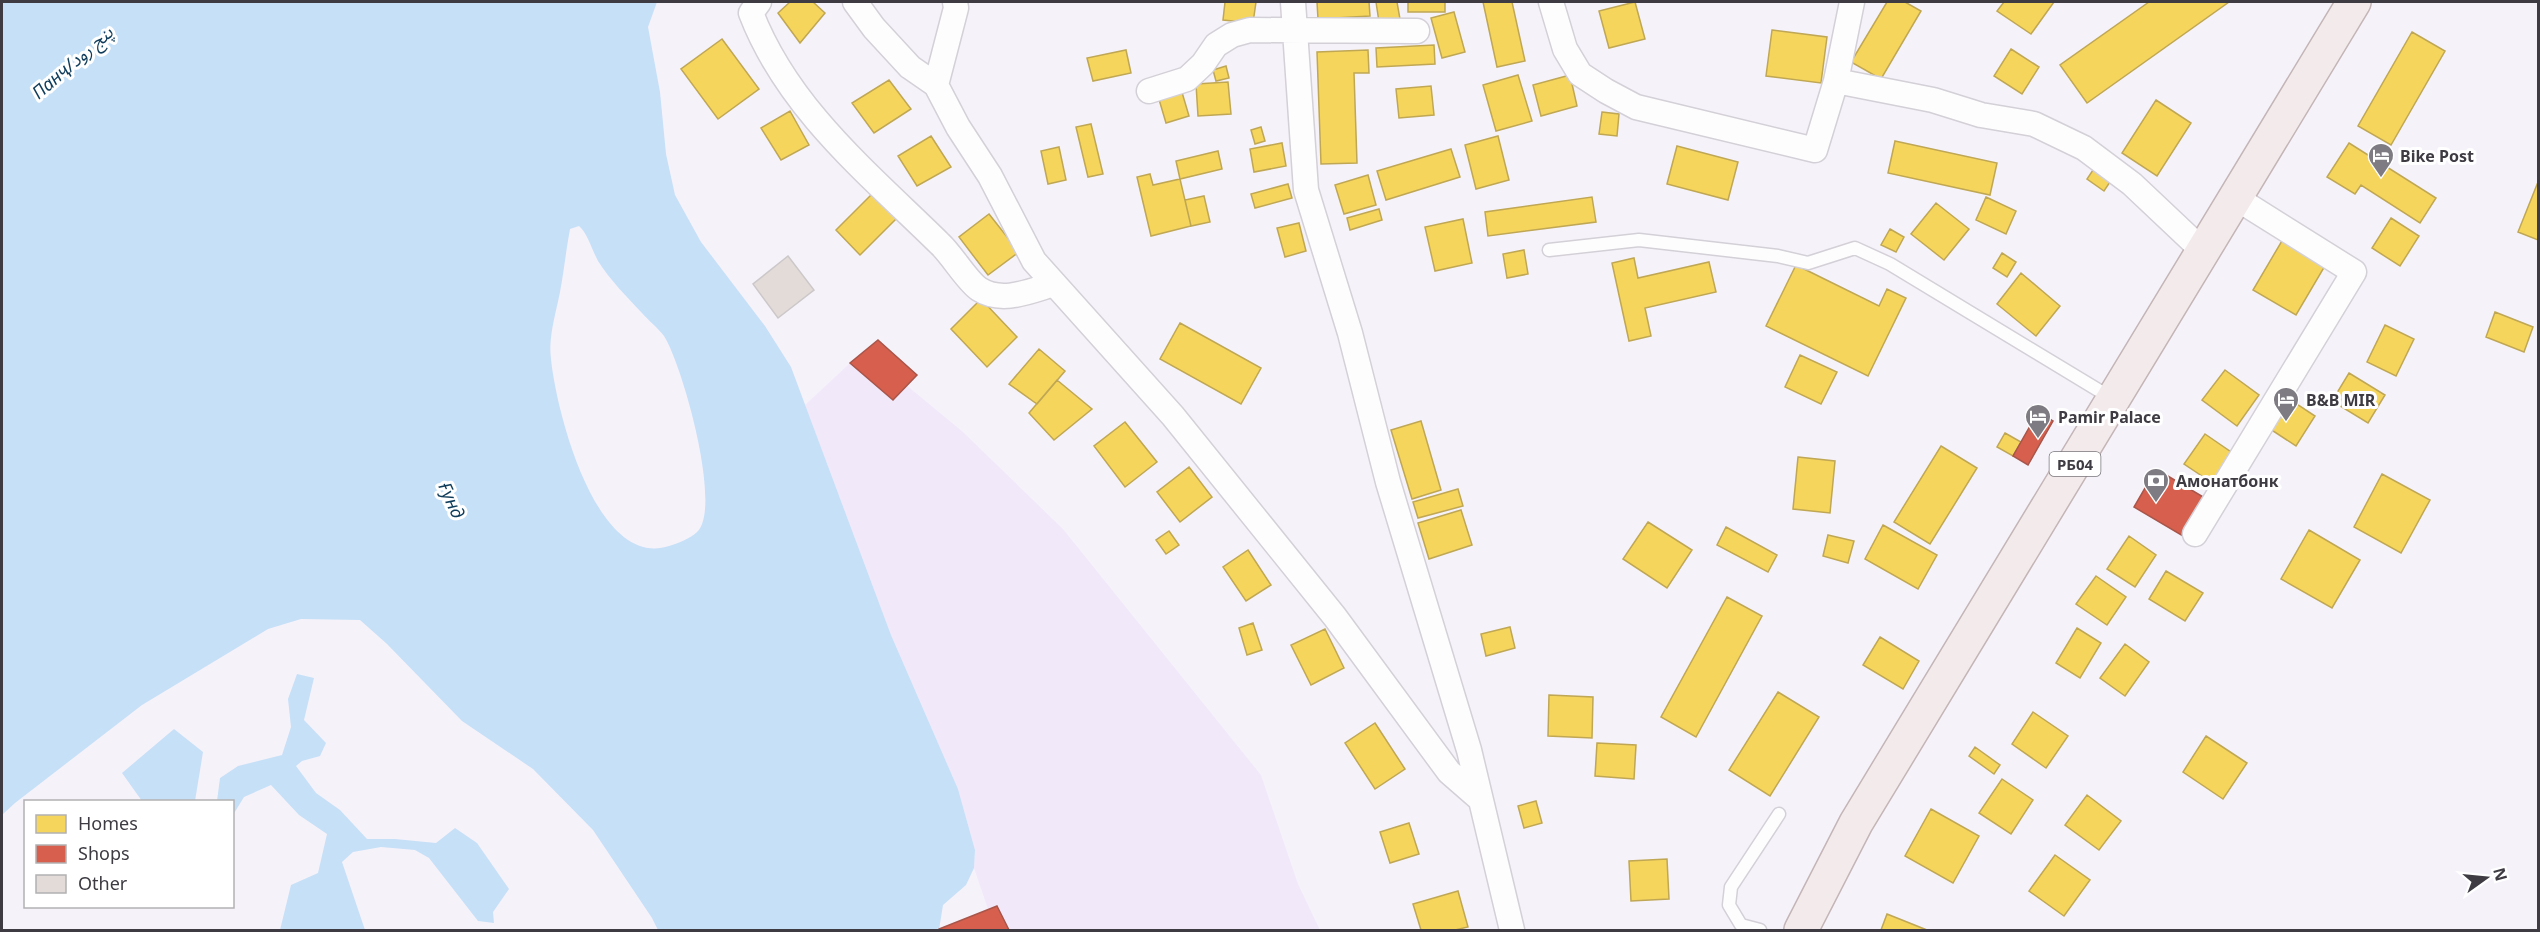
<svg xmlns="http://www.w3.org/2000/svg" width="2540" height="932" font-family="'Noto Sans','Noto Sans Arabic',sans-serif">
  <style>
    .built { fill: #f1e9fa }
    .water { fill: #c6e0f7; fill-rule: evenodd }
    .homes { fill: #f6d55c; stroke: #bfa754; stroke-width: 1.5 }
    .shops { fill: #d6604d; stroke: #a8554a; stroke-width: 1.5 }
    .building { fill: #e2dbd8; stroke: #ccc8c9; stroke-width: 1.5 }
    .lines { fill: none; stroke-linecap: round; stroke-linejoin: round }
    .lane-casing { stroke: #d4d0d7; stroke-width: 15 }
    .street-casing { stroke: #d4d0d7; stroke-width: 27 }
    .primary-casing { stroke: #c4b5b7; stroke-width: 36 }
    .lane { stroke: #fefdfe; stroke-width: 12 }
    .street { stroke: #fefdfe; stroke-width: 24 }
    .primary { stroke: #f3ebeb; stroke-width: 33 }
    .labels { text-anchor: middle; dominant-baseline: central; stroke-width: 6; stroke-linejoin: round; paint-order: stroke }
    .shield { fill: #fff; stroke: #78767b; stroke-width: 1.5 }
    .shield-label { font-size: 15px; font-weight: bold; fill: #3e3b42 }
    .poi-label { font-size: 16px; font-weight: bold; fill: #3e3b42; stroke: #fff; text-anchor: start }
    .water-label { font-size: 18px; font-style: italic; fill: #0f3c5a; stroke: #fff }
  </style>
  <rect width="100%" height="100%" fill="#f6f2fa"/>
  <!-- built -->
  <path class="built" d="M864,350L963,432L1063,529L1261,775L1298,884L1320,930H995L974,868L975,850L958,789L891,635L805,405Z"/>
  <!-- water -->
  <path class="water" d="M2,2H657L648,27L660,92L666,154L675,195L701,242L765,326L791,367L891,635L958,789L975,850L974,868L966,885L943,905L939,930H658L652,918L593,830L533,769L462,721L387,644L360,620L301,619L268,629L142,705L15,803L2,815ZM579,226C588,234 592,250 598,261C610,280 627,297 642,313C649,321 658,328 664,336C682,364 723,508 697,532C691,538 677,544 669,546C596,570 556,410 551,359C548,337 556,313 560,292C564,271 566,250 570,229Z
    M297,674L314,678L304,720L326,743L320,756L302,761L296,766L316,793L340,810L367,839H395L436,843L455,828L477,843L509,889L493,912L494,923L478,921L429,858L415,850L381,847L353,852L342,862L365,930H280L291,885L318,873L327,834L299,815L271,785L244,797L233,815L232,802L217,801L220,778L238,766L282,755L291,727L288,699Z
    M174,729L203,752L195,801H142L122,773Z"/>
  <!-- homes -->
  <path class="homes" d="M790,2H813L825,13L800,43L778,13Z
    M1225,2H1256L1253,23L1223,20Z
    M1317,2H1369L1370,16L1318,19Z
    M1376,2H1397L1400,19L1379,22Z
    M1408,2H1445V12H1408Z
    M1483,2H1512L1525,61L1497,67Z
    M1635,2L1645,39L1609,48L1599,11Z
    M1887,2H1905L1921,11L1881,79L1851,62Z
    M2004,2H2054L2031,34L1997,11Z
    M2149,2H2229L2087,103L2060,65Z
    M1454,12L1465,52L1442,58L1431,18Z
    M1772,30L1827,37L1821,83L1766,76Z
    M2412,32L2445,51L2391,145L2358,126Z
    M722,39L759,89L718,119L681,69Z
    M1434,45L1435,64L1377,67L1376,48Z
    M2011,49L2039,67L2022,94L1994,76Z
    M1126,50L1131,73L1093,81L1087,58Z
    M1368,50L1369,73H1354L1357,163L1321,164L1317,52Z
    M1226,66L1229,78L1216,81L1213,70Z
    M1518,75L1532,121L1496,131L1483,85Z
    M1570,75L1577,106L1541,116L1533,85Z
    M889,80L911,109L874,133L852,103Z
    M1228,82L1231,114L1198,116L1196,84Z
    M1431,86L1434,115L1399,118L1396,89Z
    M1181,89L1189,116L1166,123L1158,96Z
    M2156,100L2191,123L2157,176L2122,153Z
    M790,111L809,145L781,160L761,128Z
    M1602,112L1619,114L1617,136L1599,134Z
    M1091,124L1103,174L1088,177L1076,127Z
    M1261,127L1265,141L1255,144L1251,130Z
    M931,136L951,167L917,186L898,156Z
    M1498,136L1509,180L1476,189L1465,145Z
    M1895,141L1997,163L1990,195L1888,173Z
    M1282,143L1286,166L1254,172L1250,149Z
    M2349,143L2436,198L2420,223L2361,185L2355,194L2327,177Z
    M1677,146L1738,162L1728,200L1667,184Z
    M1059,147L1066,180L1048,184L1041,151Z
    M1451,149L1460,177L1386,200L1377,171Z
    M1218,151L1222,169L1180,179L1176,161Z
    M2095,167L2112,179L2104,191L2087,179Z
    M1150,174L1153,185L1180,179L1191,226L1151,236L1137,177Z
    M1368,175L1376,205L1344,214L1335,185Z
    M2538,182V240L2518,232Z
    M1288,184L1292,198L1255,208L1251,194Z
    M876,190L900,215L860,255L836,230Z
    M1204,196L1210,222L1191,226L1185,200Z
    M1592,197L1596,222L1488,236L1485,212Z
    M1986,197L2016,211L2006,234L1976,220Z
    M1936,203L1969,229L1944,260L1911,234Z
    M1379,209L1382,220L1350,230L1347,218Z
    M989,214L1019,252L988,275L959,237Z
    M2391,218L2419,236L2400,266L2372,248Z
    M1463,219L1472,263L1435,271L1425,227Z
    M1299,223L1306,251L1285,257L1277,228Z
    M1890,229L1904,237L1896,252L1881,245Z
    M2286,234L2329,259L2296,315L2253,290Z
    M1524,250L1528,274L1507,278L1503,254Z
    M2002,253L2016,262L2007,277L1993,268Z
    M1634,258L1638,278L1709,262L1716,292L1645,308L1651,336L1629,341L1612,263Z
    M1796,265L1879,306L1887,289L1906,298L1868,376L1766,326Z
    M2021,273L2060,306L2036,336L1997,304Z
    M981,299L1017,337L987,367L951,329Z
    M2495,312L2533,327L2524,352L2486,337Z
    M1180,323L1261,368L1241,404L1160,359Z
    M2385,325L2414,339L2396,376L2367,362Z
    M1039,349L1065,371L1037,404L1009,384Z
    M1800,355L1837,372L1821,404L1785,387Z
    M2225,370L2259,395L2237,426L2202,400Z
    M2349,373L2385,395L2368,423L2332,401Z
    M1057,380L1092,409L1054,440L1029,413Z
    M2283,395L2315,416L2296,446L2264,425Z
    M1421,421L1441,490L1412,499L1391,430Z
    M1125,422L1157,462L1125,487L1094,446Z
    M2005,433L2021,442L2013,456L1997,447Z
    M2205,434L2234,454L2214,484L2184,464Z
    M1941,446L1977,468L1930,544L1894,522Z
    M1798,457L1835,461L1830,513L1793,509Z
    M1189,467L1212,497L1180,522L1157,492Z
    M2382,474L2430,500L2401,553L2354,527Z
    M1458,489L1463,506L1418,518L1413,502Z
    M1461,510L1472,545L1429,559L1418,523Z
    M1648,522L1692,550L1667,588L1623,559Z
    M1883,525L1937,555L1918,589L1865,559Z
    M1726,527L1777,555L1768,572L1717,545Z
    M2309,530L2360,560L2332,608L2281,579Z
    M1169,531L1179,545L1166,554L1156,540Z
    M1828,535L1854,541L1848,563L1823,556Z
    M2129,536L2156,555L2135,587L2107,569Z
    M1248,550L1271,585L1246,601L1223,567Z
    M2166,571L2203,593L2185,621L2149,599Z
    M2096,576L2126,597L2107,625L2076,604Z
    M1727,597L1762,616L1696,737L1661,717Z
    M1253,623L1262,650L1247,655L1239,628Z
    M1510,627L1515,648L1486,656L1481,634Z
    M2077,628L2101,643L2080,678L2056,663Z
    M1325,629L1344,668L1311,685L1291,645Z
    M1880,637L1919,661L1903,689L1863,665Z
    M2125,644L2149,662L2125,696L2100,678Z
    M1778,692L1819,717L1770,796L1729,770Z
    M1549,695L1593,697L1592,738L1548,736Z
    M2033,712L2068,736L2046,768L2012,744Z
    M1375,723L1405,769L1375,789L1345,743Z
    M2206,736L2247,763L2223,799L2183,772Z
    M1597,743L1636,745L1634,779L1595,776Z
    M1975,747L2000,765L1994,774L1969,756Z
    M2002,779L2033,800L2011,834L1979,813Z
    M2087,795L2121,821L2099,850L2065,825Z
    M1536,801L1542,823L1524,828L1518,806Z
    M1931,809L1979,836L1953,883L1905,856Z
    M1409,823L1419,854L1390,863L1380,832Z
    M2055,855L2090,880L2064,916L2029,891Z
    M1667,859L1669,899L1631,901L1629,861Z
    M1458,891L1468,927L1455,930H1421L1413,904Z
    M1887,914L1927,930H1881Z"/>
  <!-- shops -->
  <path class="shops" d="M878,340L917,375L893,400L850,363Z
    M2038,412L2053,421L2028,465L2013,456Z
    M2156,469L2205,498L2183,536L2134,507Z
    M997,906L1009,930H939V929Z"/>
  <!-- building -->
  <path class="building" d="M788,256L814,290L778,318L753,284Z"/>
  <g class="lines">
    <defs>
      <path id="lane" d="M1549,250L1639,240L1778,256L1808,263L1855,248L1890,264L2113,399
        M1760,930L1741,925L1729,905L1731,887L1779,814"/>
      <path id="street" d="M759,2L751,13C788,109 869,174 940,244C952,255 967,281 979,289C1002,304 1030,291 1054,284
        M855,2L874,28L910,67L936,85L958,127L990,176L1034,261L1173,416L1335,617L1449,772L1480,799
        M1293,2L1306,190L1350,333L1388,482L1469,750L1512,930
        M1551,2L1565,49L1580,74L1606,91L1636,107L1815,150L1836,81
        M1852,2L1836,81L1933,100L1981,115L2034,124L2084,148L2132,184L2203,251
        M936,85L956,8L955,2
        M1149,91L1187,79L1203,64L1216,45L1232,35L1250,30L1417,31
        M2195,534L2354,272L2236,198"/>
      <path id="primary" d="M1801,930L1856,823L2354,2"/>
    </defs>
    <!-- lane casing -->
    <use href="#lane" class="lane-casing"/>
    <!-- street casing -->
    <use href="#street" class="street-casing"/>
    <!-- primary casing -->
    <use href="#primary" class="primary-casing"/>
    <!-- lane -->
    <use href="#lane" class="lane"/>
    <!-- street -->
    <use href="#street" class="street"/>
    <!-- primary -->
    <use href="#primary" class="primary"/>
  </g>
  <!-- icons -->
  <defs>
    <symbol id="hotel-pin" viewBox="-11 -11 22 30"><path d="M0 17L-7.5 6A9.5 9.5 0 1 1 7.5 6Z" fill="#7e7b82" stroke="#fff"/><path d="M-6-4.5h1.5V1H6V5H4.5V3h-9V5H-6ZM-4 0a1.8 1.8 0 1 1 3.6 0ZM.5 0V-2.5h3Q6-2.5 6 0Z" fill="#fff"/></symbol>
    <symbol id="bank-pin" viewBox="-11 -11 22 30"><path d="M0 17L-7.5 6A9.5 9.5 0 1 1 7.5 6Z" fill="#7e7b82" stroke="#fff"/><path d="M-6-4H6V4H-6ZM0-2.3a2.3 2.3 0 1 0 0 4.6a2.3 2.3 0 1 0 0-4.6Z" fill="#fff"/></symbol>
  </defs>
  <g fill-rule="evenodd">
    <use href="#hotel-pin" x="2366" y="141" width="30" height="40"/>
    <use href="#hotel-pin" x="2271" y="385" width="30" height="40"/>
    <use href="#hotel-pin" x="2023" y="402" width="30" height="40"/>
    <use href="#bank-pin" x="2141" y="466" width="30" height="40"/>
  </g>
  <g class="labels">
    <!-- shield labels -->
    <rect class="shield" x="2049.5" y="452" width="51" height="24" rx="4.5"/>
    <g class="shield-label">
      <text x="2075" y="464">РБ04</text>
    </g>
    <!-- poi labels -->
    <g class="poi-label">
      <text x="2400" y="156">Bike Post</text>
      <text x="2306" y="400">B&amp;B MIR</text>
      <text x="2058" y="417">Pamir Palace</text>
      <text x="2176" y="481">Амонатбонк</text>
    </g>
    <!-- water labels -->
    <g class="water-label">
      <text transform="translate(72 62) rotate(-41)">Панҷ/پنج رود</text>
      <text transform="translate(452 500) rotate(66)">Ғунд</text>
    </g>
  </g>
  <!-- border -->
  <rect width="2540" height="932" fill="none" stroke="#3e3b42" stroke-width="6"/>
  <!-- legend -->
  <rect x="24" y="800" width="210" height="108" fill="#ffffff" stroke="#b2b1b3" stroke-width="1.5"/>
  <rect x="36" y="815" width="30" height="18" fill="#f6d55c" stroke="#b2b1b3" stroke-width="1.5"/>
  <text x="78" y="830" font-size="18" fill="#3e3b42">Homes</text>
  <rect x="36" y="845" width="30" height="18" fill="#d6604d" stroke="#b2b1b3" stroke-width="1.5"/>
  <text x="78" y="860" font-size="18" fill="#3e3b42">Shops</text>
  <rect x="36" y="875" width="30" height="18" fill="#e2dbd8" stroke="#b2b1b3" stroke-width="1.5"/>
  <text x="78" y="890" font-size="18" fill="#3e3b42">Other</text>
  <!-- north arrow -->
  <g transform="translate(2486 878) rotate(75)" stroke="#ffffff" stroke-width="4.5" paint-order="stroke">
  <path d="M0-4.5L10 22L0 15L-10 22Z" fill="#3e3b42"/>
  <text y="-9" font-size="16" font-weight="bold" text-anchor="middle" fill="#3e3b42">N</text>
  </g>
</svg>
